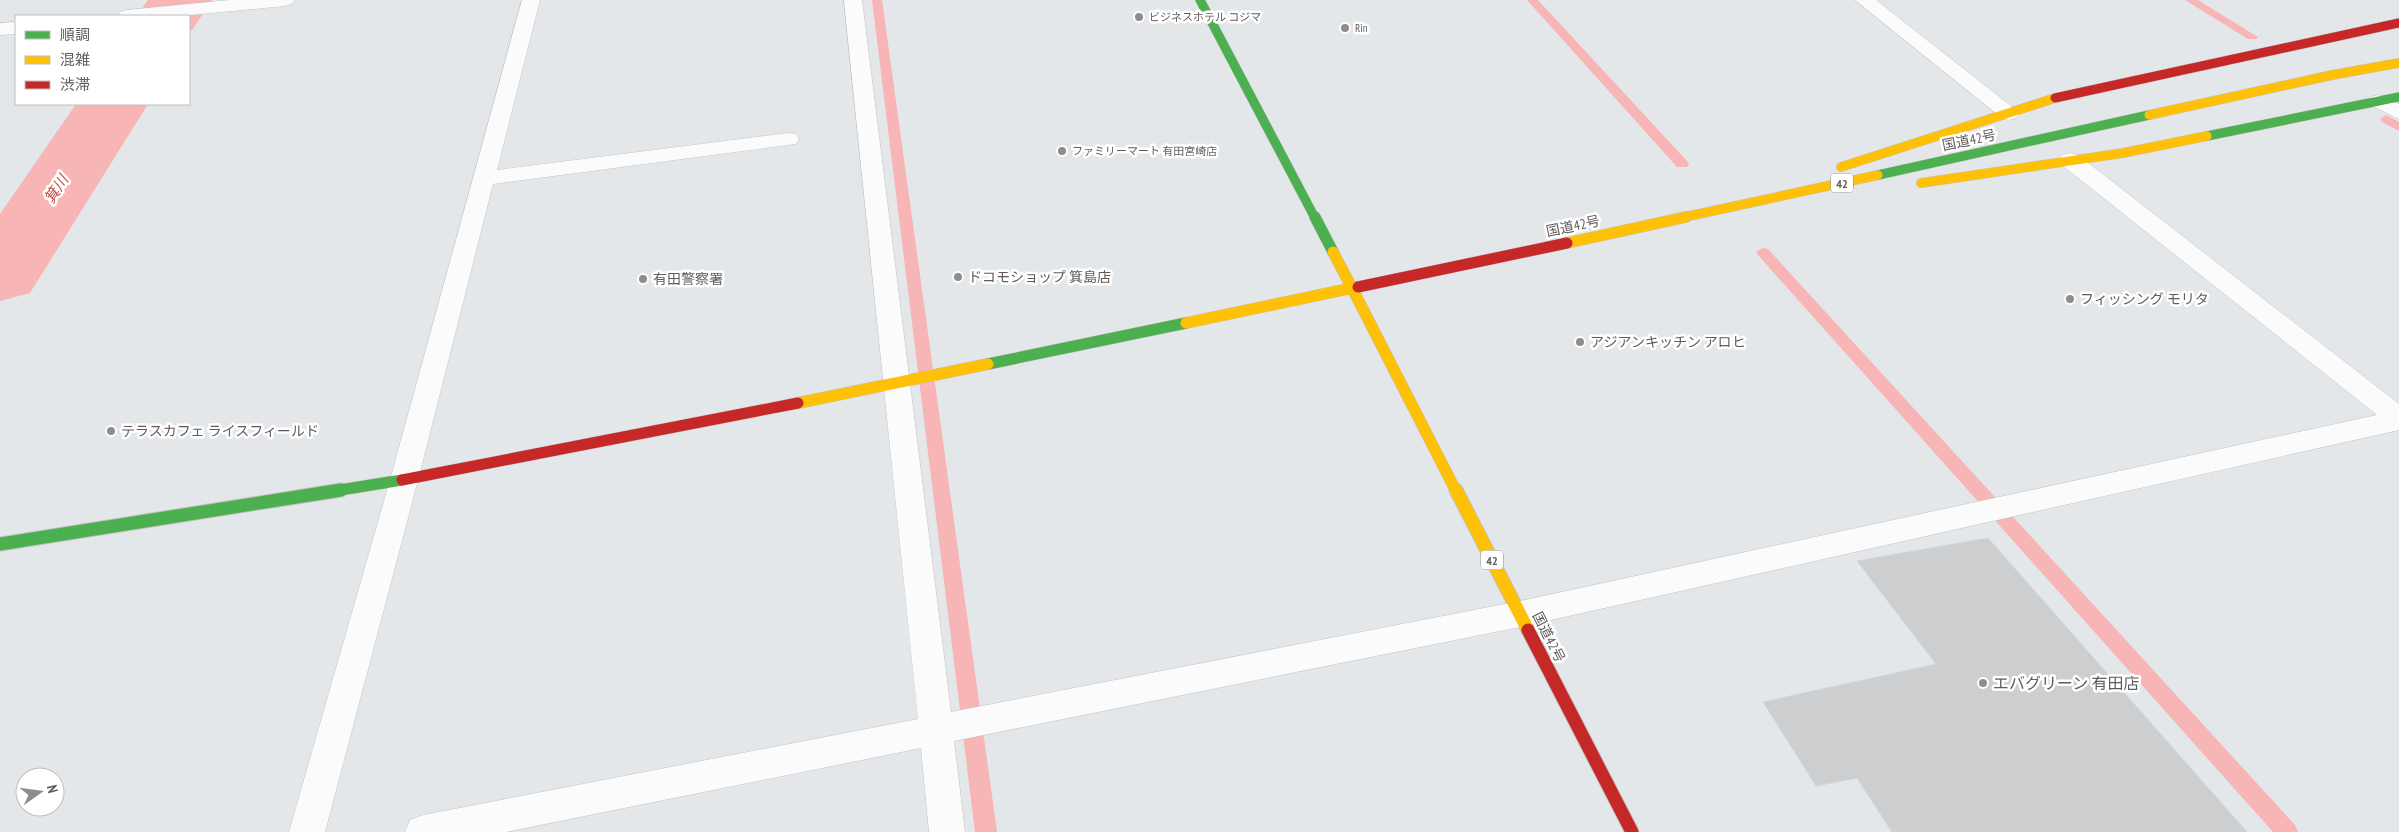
<svg xmlns="http://www.w3.org/2000/svg" width="2399" height="832" font-family="'PT Sans Narrow','Noto Sans JP',sans-serif">
  <style>
    .lines { fill: none; stroke-linecap: round; stroke-linejoin: round }
    .stream { fill: #f7b5b6; fill-rule: evenodd }
    .river { fill: #f7b5b6; fill-rule: evenodd }
    .building { fill: #ccced0; stroke: #d3d6d9 }
    .street-casing { stroke: #c4c3c4; stroke-width: 1 }
    .fast-far2-casing { stroke: #c4c3c4; stroke-width: 10 }
    .fast-far1-casing { stroke: #c4c3c4; stroke-width: 12 }
    .fast-casing { stroke: #c4c3c4; stroke-width: 15 }
    .slow-far2-casing { stroke: #c4c3c4; stroke-width: 10 }
    .slow-far1-casing { stroke: #c4c3c4; stroke-width: 12 }
    .slow-casing { stroke: #c4c3c4; stroke-width: 15 }
    .jam-far2-casing { stroke: #c4c3c4; stroke-width: 10 }
    .jam-far1-casing { stroke: #c4c3c4; stroke-width: 12 }
    .jam-casing { stroke: #c4c3c4; stroke-width: 15 }
    .street { fill: #fbfbfc; fill-rule: evenodd }
    .fast-far2 { stroke: #4caf50; stroke-width: 9 }
    .fast-far1 { stroke: #4caf50; stroke-width: 11 }
    .fast { stroke: #4caf50; stroke-width: 13 }
    .slow-far2 { stroke: #ffc107; stroke-width: 9 }
    .slow-far1 { stroke: #ffc107; stroke-width: 11 }
    .slow { stroke: #ffc107; stroke-width: 13 }
    .jam-far2 { stroke: #c62828; stroke-width: 9 }
    .jam-far1 { stroke: #c62828; stroke-width: 11 }
    .jam { stroke: #c62828; stroke-width: 13 }
    .poi-dot { fill: #908c8c; stroke: #fff; stroke-width: 2 }
    .labels { text-anchor: middle; dominant-baseline: central; stroke-width: 5; stroke-linejoin: round; paint-order: stroke }
    .far-poi-label { font-size: 11px; fill: #625b59; stroke: #fff; text-anchor: start }
    .shield { fill: #fff; stroke: #918c8b; stroke-width: 1 }
    .shield-label { font-size: 12px; font-weight: bold; fill: #625b59 }
    .street-label { font-size: 14px; fill: #625b59; stroke: #fff }
    .poi-label { font-size: 14px; fill: #625b59; stroke: #fff; text-anchor: start }
    .water-label { font-size: 15px; font-style: italic; fill: #c34d40; stroke: #fff }
    .near-poi-label { font-size: 16px; fill: #625b59; stroke: #fff; text-anchor: start }
  </style>
  <rect width="100%" height="100%" fill="#e4e7ea"/>
  <g class="lines">
    <!-- stream -->
    <path class="stream" d="M872,0H882L997,832H975Z
      M1527,0H1538L1687,161L1689,164L1687,167H1677Z
      M2185,0H2198L2258,37L2256,39H2248Z
      M2386,115L2399,122V131L2382,122L2380,119Z
      M1763,248L1768,249L2295,825L2298,832H2273L1758,255L1756,252Z"/>
    <!-- river -->
    <path class="river" d="M148,0H212L192,30L189,31V16H137Z
      M76,104H148L30,293L0,301V214Z"/>
  </g>
  <!-- building -->
  <path class="building" d="M1988,538L2247,832H1892L1857,778L1816,786L1763,702L1936,664L1857,561Z"/>
  <g class="lines">
    <defs>
      <path id="street" d="M230,0H294L292,4L285,6L180,16H118L120,12L127,10Z
        M522,0H540L497,170L788,133L796,134L799,139L796,144L788,145L493,184L418,480L325,832H289L390,480Z
        M844,0H862L951,712L1520,601L2377,415L2062,165L2059,160L2062,155L2070,153L2078,155L2399,404V430L1520,627L954,741L965,832H929L921,748L506,832H405L410,820L423,815L918,719Z
        M1855,0H1876L2016,110L2019,114L2016,118L2009,120L2002,118Z
        M16,22V34L0,35V23Z
        M2378,95L2399,104V119L2371,105L2368,101L2371,97Z"/>
      <path id="fast-far2" d="M1200,0L1315,218
        M2207,136L2399,97
        M1878,175L2149,115"/>
      <path id="fast-far1" d="M1315,217L1333,252
        M988,364L1186,323
        M334,491L402,480"/>
      <path id="fast" d="M0,544L341,490"/>
      <path id="slow-far2" d="M2149,115L2332,75L2399,63
        M1841,167L2055,98
        M1921,183L2123,153L2207,136
        M1680,218L1878,175"/>
      <path id="slow-far1" d="M1567,243L1686,217
        M1358,287L1352,288L1456,491
        M1186,323L1352,288L1333,252
        M798,403L988,364"/>
      <path id="slow" d="M1456,490L1528,630"/>
      <path id="jam-far2" d="M2055,98L2399,23"/>
      <path id="jam-far1" d="M1358,287L1567,243
        M402,480L798,403"/>
      <path id="jam" d="M1528,630L1632,832"/>
    </defs>
    <!-- street casing -->
    <use href="#street" class="street-casing"/>
    <!-- fast-far2 casing -->
    <use href="#fast-far2" class="fast-far2-casing"/>
    <!-- fast-far1 casing -->
    <use href="#fast-far1" class="fast-far1-casing"/>
    <!-- fast casing -->
    <use href="#fast" class="fast-casing"/>
    <!-- slow-far2 casing -->
    <use href="#slow-far2" class="slow-far2-casing"/>
    <!-- slow-far1 casing -->
    <use href="#slow-far1" class="slow-far1-casing"/>
    <!-- slow casing -->
    <use href="#slow" class="slow-casing"/>
    <!-- jam-far2 casing -->
    <use href="#jam-far2" class="jam-far2-casing"/>
    <!-- jam-far1 casing -->
    <use href="#jam-far1" class="jam-far1-casing"/>
    <!-- jam casing -->
    <use href="#jam" class="jam-casing"/>
    <!-- street -->
    <use href="#street" class="street"/>
    <!-- fast-far2 -->
    <use href="#fast-far2" class="fast-far2"/>
    <!-- fast-far1 -->
    <use href="#fast-far1" class="fast-far1"/>
    <!-- fast -->
    <use href="#fast" class="fast"/>
    <!-- slow-far2 -->
    <use href="#slow-far2" class="slow-far2"/>
    <!-- slow-far1 -->
    <use href="#slow-far1" class="slow-far1"/>
    <!-- slow -->
    <use href="#slow" class="slow"/>
    <!-- jam-far2 -->
    <use href="#jam-far2" class="jam-far2"/>
    <!-- jam-far1 -->
    <use href="#jam-far1" class="jam-far1"/>
    <!-- jam -->
    <use href="#jam" class="jam"/>
  </g>
  <!-- markers -->
  <g class="poi-dot">
    <circle cx="1139" cy="17" r="5"/>
    <circle cx="1345" cy="28" r="5"/>
    <circle cx="1062" cy="151" r="5"/>
    <circle cx="958" cy="277" r="5"/>
    <circle cx="643" cy="279" r="5"/>
    <circle cx="2070" cy="299" r="5"/>
    <circle cx="1580" cy="342" r="5"/>
    <circle cx="111" cy="431" r="5"/>
    <circle cx="1983" cy="683" r="5"/>
  </g>
  <g class="labels">
    <!-- far-poi labels -->
    <g class="far-poi-label">
      <text x="1149" y="17">ビジネスホテル コジマ</text>
      <text x="1355" y="28">Rin</text>
      <text x="1072" y="151">ファミリーマート 有田宮崎店</text>
    </g>
    <!-- shield labels -->
    <g class="shield">
      <rect x="1831" y="173.5" width="22" height="19" rx="4"/>
      <rect x="1481" y="550.5" width="22" height="19" rx="4"/>
    </g>
    <g class="shield-label">
      <text x="1842" y="183">42</text>
      <text x="1492" y="560">42</text>
    </g>
    <!-- street labels -->
    <g class="street-label">
      <text transform="translate(1969 140) rotate(-12)">国道42号</text>
      <text transform="translate(1573 226) rotate(-12)">国道42号</text>
      <text transform="translate(1549 637) rotate(63)">国道42号</text>
    </g>
    <!-- poi labels -->
    <g class="poi-label">
      <text x="968" y="277">ドコモショップ 箕島店</text>
      <text x="653" y="279">有田警察署</text>
      <text x="2080" y="299">フィッシング モリタ</text>
      <text x="1590" y="342">アジアンキッチン アロヒ</text>
      <text x="121" y="431">テラスカフェ ライスフィールド</text>
    </g>
    <!-- water labels -->
    <g class="water-label">
      <text transform="translate(56 189) rotate(-57)">箕川</text>
    </g>
    <!-- near-poi labels -->
    <g class="near-poi-label">
      <text x="1993" y="683">エバグリーン 有田店</text>
    </g>
  </g>
  <!-- legend -->
  <rect x="15" y="15" width="175" height="90" fill="#ffffff" stroke="#c0bdbd"/>
  <rect x="25" y="31" width="25" height="8" fill="#4caf50" stroke="#c0bdbd"/>
  <text x="60" y="40" font-size="15" fill="#625b59">順調</text>
  <rect x="25" y="56" width="25" height="8" fill="#ffc107" stroke="#c0bdbd"/>
  <text x="60" y="65" font-size="15" fill="#625b59">混雑</text>
  <rect x="25" y="81" width="25" height="8" fill="#c62828" stroke="#c0bdbd"/>
  <text x="60" y="90" font-size="15" fill="#625b59">渋滞</text>
  <!-- north arrow -->
  <g transform="translate(40 792) rotate(76)"><circle r="24" fill="#ffffff" stroke="#c0bdbd"/>
  <path d="M0-4L9 19L0 12L-9 19Z" fill="#908c8c"/>
  <text y="-8" font-size="14" font-weight="bold" text-anchor="middle" fill="#625b59">N</text>
  </g>
</svg>
